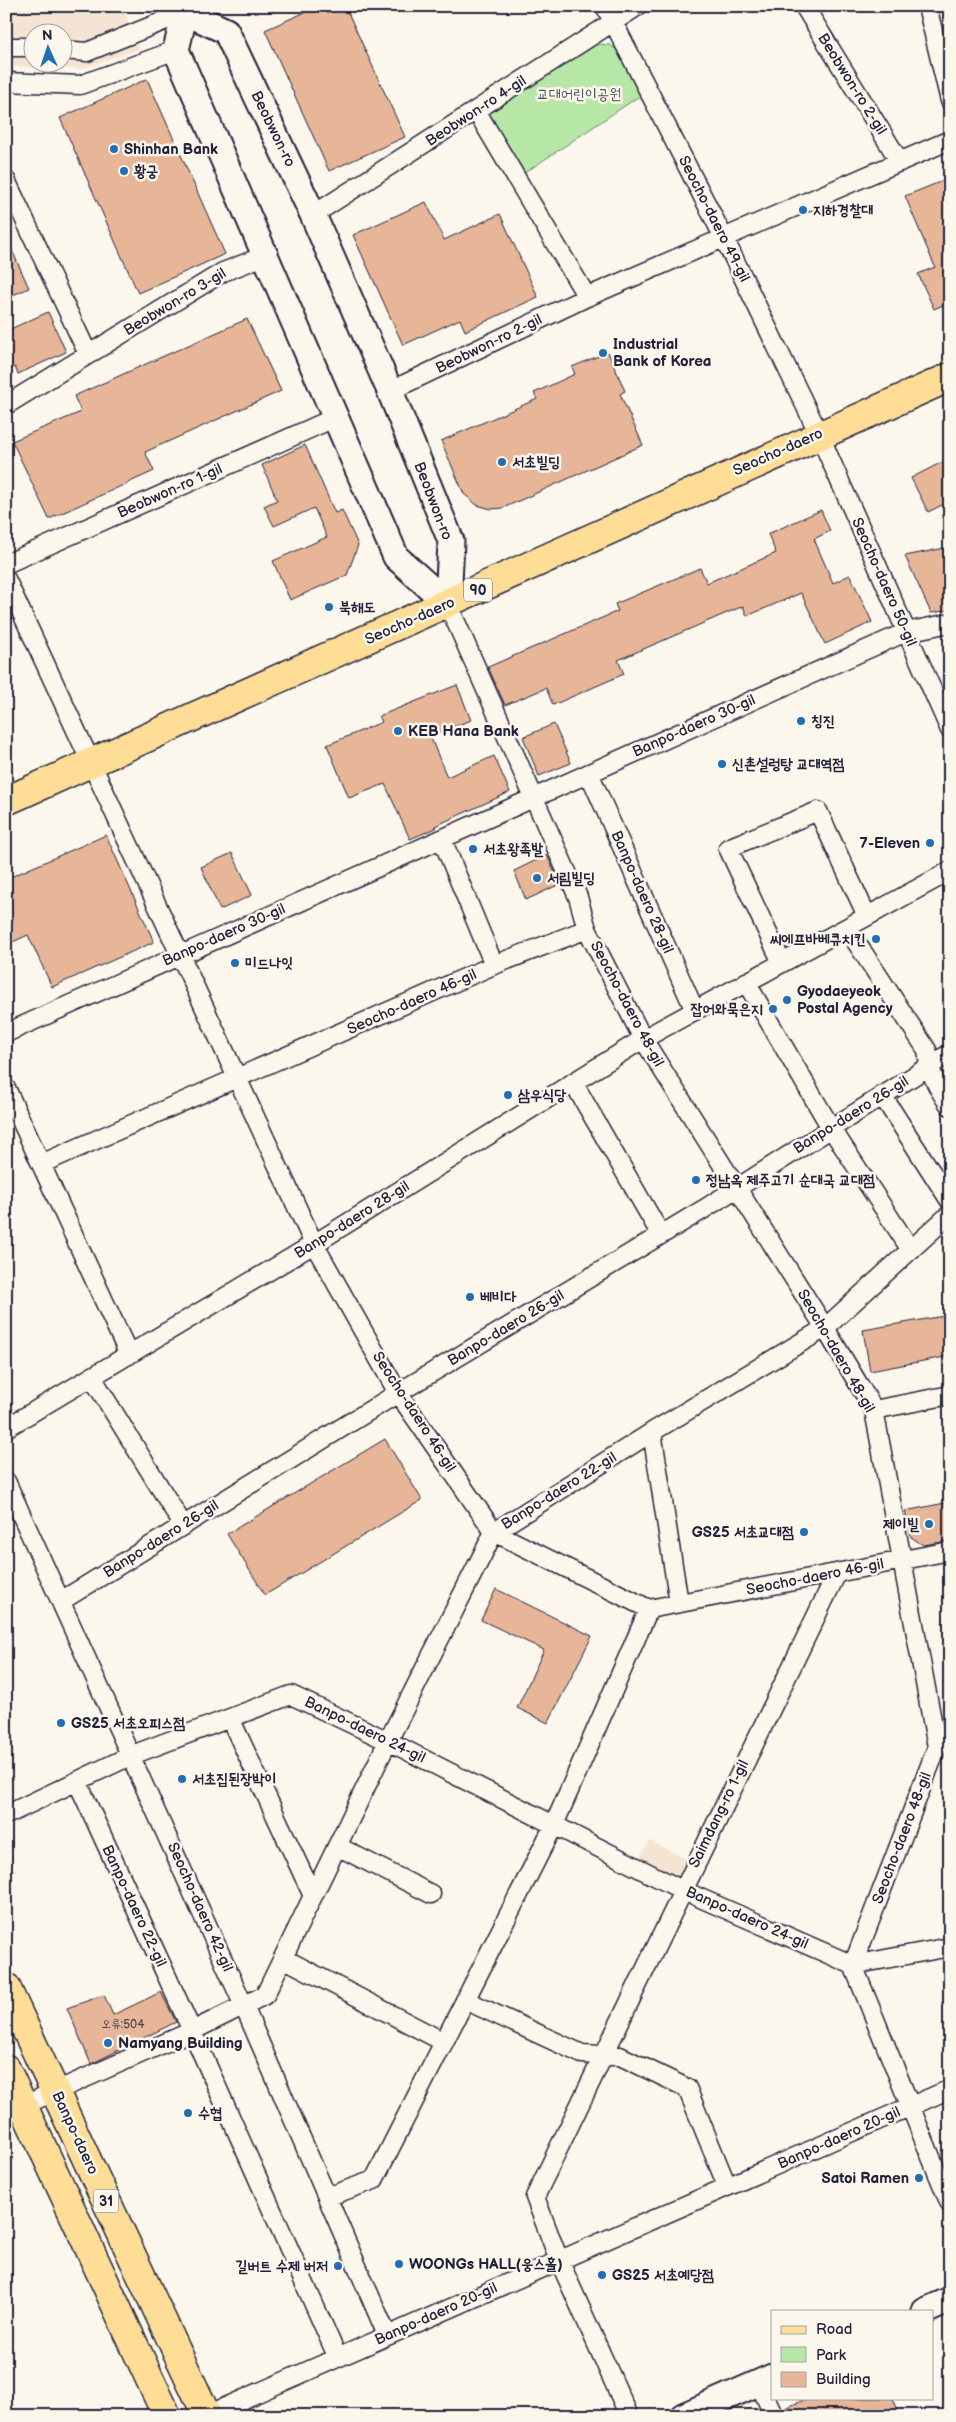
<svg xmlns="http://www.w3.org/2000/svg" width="956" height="2422" font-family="'Balsamiq Sans','Poor Story',sans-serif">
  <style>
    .built { fill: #f5e4d3; fill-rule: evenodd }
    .green { fill: #b6e7a6; stroke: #6c8470 }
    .building { fill: #e7b698; stroke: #22223b }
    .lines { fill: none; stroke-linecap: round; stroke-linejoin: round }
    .street-casing { stroke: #22223b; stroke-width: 21 }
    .secondary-casing { stroke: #22223b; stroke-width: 29 }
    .primary-casing { stroke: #22223b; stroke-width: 31 }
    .street { stroke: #fbf7ec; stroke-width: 18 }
    .secondary { stroke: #fbf7ec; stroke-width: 25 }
    .primary { stroke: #fedd96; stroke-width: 28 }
    .poi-dot { fill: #1f6fb2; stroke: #fbf7ec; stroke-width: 2 }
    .labels { text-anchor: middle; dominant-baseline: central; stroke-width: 5; stroke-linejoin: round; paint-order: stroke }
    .number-label { font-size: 12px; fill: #534752 }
    .shield { fill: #fbf7ec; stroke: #636270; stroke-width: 1 }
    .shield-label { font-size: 14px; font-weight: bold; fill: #22223b }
    .street-label { font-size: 15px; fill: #22223b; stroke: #fbf7ec }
    .park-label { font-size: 15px; fill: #475356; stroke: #fbf7ec }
    .poi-label { font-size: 15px; font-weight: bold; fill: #22223b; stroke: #fbf7ec; text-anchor: start }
  </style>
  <rect width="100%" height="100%" fill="#fbf7ec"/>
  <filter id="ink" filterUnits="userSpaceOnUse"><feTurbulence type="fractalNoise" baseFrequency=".02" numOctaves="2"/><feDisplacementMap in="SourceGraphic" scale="10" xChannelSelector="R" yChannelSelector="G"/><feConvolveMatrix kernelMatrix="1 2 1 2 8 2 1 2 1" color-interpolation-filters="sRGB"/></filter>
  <g filter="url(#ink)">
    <!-- built -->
    <path class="built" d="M6,6H122L139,49L81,69L6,66ZM32,32H62V62H32Z
      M650,1841L691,1861L684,1880L639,1858Z"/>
    <!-- green -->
    <path class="green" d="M591,43L610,45L620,52L641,95L523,174L487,114Z"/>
    <!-- building -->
    <path class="building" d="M319,6H345L405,137L329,171L265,30Z
      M147,79L225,254L138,293L60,118Z
      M950,178V302L934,309L918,274L935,267L905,196Z
      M426,202L444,240L500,214L538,297L465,331L460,319L403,345L353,235Z
      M6,237L29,288L6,298Z
      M48,312L66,352L18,374L15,367L6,371V331Z
      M247,319L281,391L145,452L154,471L49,519L12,441L81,412L74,396Z
      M608,352L625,391L620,394L643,445L503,508L491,509L477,505L464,494L441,441L537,399L534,393L575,374L572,367Z
      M305,445L335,513L342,510L358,545L347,575L290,600L273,561L327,537L314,508L274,526L264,506L277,500L262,465Z
      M950,458V501L928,512L911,478Z
      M821,510L830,531L814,539L833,583L850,575L872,622L825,644L801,593L747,616L743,606L618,660L624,674L553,705L546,688L505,705L488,667L618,611L615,604L700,568L707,583L776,553L768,534Z
      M950,547V610L931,613L905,556Z
      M457,685L471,720L430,736L447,777L494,756L510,792L435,826L436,828L410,839L385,784L349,798L327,745L382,722L379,716Z
      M554,724L571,763L539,776L523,737Z
      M106,835L154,942L52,987L28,935L6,945V879Z
      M232,853L252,895L220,910L201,867Z
      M547,855L560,884L526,900L514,871Z
      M950,1315V1356L870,1371L863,1330Z
      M385,1439L422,1500L265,1595L227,1534Z
      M950,1502V1541L923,1545L911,1537L905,1511Z
      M496,1589L592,1636L548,1723L517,1708L544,1650L481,1620Z
      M161,1992L176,2022L91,2064L67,2008L104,1995L113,2015Z
      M808,2398H893L900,2416H784L783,2409Z"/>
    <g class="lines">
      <defs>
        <path id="street" d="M605,6L724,238L819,434L950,730
          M804,6L900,162
          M927,6L950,101
          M6,47H32
          M62,50L87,52L191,10
          M6,82L80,85L176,50
          M477,112L587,297
          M6,180L88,354
          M313,215L638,6
          M390,391L587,297L950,140
          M6,405L223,272L264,256
          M6,564L334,418
          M6,579L314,1244L398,1393L494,1532L649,1609L950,1551
          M448,604L578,897L587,929L643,1039L825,1328L874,1410L937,1747L853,1965L950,2204
          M589,773L695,1011
          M442,839L494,965
          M847,928L927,1050C929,1073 937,1087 950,1106
          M782,963L728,848L818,811L867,916
          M746,982L831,1128L911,1250
          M6,1033L906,632L950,623
          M573,1082L661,1235
          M6,1088L129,1355
          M882,1095L950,1201
          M41,1164L494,965L587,929
          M92,1377L183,1525
          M874,1410L950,1395
          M6,1428L314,1244L643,1039L950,871
          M652,1432L679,1603
          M6,1481L243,2004L387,2335
          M61,1601L398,1393L704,1209L950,1053
          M230,1718L313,1896
          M77,1781L192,2031L337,2356
          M6,1815L132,1755L291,1695L388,1741L682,1890L853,1965L950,1947
          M337,1846L431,1894
          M283,1958L444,2042
          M465,2000L582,2054L620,2056L687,2088L727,2186
          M6,2113L192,2031L265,1995L388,1741L494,1532L652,1432L825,1328L950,1214
          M327,2197L374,2180L554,1825L649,1609
          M759,2383L774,2416
          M205,2416L950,2089
          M629,2416L559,2260L535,2197L837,1573"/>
        <path id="secondary" d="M185,12L226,31L313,215L390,391L451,541L448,604L396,557L176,50Z
          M925,2311L950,2300
          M683,2416L772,2377"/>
        <path id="primary" d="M6,801L950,377
          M6,1987L207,2416
          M6,2069L167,2416"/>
      </defs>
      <!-- street casing -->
      <use href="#street" class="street-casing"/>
      <!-- secondary casing -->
      <use href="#secondary" class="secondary-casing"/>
      <!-- primary casing -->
      <use href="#primary" class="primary-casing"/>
      <!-- street -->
      <use href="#street" class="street"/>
      <!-- secondary -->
      <use href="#secondary" class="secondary"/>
      <!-- primary -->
      <use href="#primary" class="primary"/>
    </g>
  </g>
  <!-- markers -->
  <g class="poi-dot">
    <circle cx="114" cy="149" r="5"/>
    <circle cx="124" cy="171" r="5"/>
    <circle cx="803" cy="210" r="5"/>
    <circle cx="603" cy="353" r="5"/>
    <circle cx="502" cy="462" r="5"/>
    <circle cx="329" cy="607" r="5"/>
    <circle cx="801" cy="721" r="5"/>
    <circle cx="398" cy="731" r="5"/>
    <circle cx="722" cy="764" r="5"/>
    <circle cx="930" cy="843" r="5"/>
    <circle cx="473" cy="849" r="5"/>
    <circle cx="537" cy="878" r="5"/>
    <circle cx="876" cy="939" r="5"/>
    <circle cx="235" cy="963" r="5"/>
    <circle cx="787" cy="1000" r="5"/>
    <circle cx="773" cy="1009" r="5"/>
    <circle cx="508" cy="1095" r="5"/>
    <circle cx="696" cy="1180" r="5"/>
    <circle cx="470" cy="1297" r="5"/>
    <circle cx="929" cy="1524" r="5"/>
    <circle cx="804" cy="1532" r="5"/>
    <circle cx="61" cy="1723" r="5"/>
    <circle cx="182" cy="1779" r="5"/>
    <circle cx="108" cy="2043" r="5"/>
    <circle cx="188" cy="2113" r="5"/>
    <circle cx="919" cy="2178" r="5"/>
    <circle cx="399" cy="2264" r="5"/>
    <circle cx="338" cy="2266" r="5"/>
    <circle cx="602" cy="2275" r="5"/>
  </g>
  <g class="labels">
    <!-- number labels -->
    <g class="number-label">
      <text x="123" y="2024">오류:504</text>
    </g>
    <!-- shield labels -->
    <g class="shield">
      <rect x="464" y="578.5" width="28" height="23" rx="4"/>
      <rect x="93.5" y="2189.5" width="25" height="23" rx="4"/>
    </g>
    <g class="shield-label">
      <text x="478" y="590">90</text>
      <text x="106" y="2201">31</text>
    </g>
    <!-- street labels -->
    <g class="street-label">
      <text transform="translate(852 84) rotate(58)">Beobwon-ro 2-gil</text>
      <text transform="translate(476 111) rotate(-33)">Beobwon-ro 4-gil</text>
      <text transform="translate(273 129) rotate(64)">Beobwon-ro</text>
      <text transform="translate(714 219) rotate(63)">Seocho-daero 49-gil</text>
      <text transform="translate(175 302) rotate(-31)">Beobwon-ro 3-gil</text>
      <text transform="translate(489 344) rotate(-26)">Beobwon-ro 2-gil</text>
      <text transform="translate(778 452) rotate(-24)">Seocho-daero</text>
      <text transform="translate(170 491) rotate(-24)">Beobwon-ro 1-gil</text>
      <text transform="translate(433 501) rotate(69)">Beobwon-ro</text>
      <text transform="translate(884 582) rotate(66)">Seocho-daero 50-gil</text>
      <text transform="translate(410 621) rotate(-24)">Seocho-daero</text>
      <text transform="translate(694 726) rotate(-24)">Banpo-daero 30-gil</text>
      <text transform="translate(642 892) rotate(66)">Banpo-daero 28-gil</text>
      <text transform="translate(224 935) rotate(-24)">Banpo-daero 30-gil</text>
      <text transform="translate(412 1002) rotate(-24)">Seocho-daero 46-gil</text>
      <text transform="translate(627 1004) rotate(62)">Seocho-daero 48-gil</text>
      <text transform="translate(851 1115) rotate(-32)">Banpo-daero 26-gil</text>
      <text transform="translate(352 1220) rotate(-32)">Banpo-daero 28-gil</text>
      <text transform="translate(506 1328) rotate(-31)">Banpo-daero 26-gil</text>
      <text transform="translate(836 1351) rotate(60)">Seocho-daero 48-gil</text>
      <text transform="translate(414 1412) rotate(57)">Seocho-daero 46-gil</text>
      <text transform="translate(559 1491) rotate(-32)">Banpo-daero 22-gil</text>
      <text transform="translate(161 1539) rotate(-32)">Banpo-daero 26-gil</text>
      <text transform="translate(815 1577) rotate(-11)">Seocho-daero 46-gil</text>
      <text transform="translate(365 1730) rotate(26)">Banpo-daero 24-gil</text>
      <text transform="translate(719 1814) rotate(-64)">Saimdang-ro 1-gil</text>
      <text transform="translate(902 1838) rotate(-69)">Seocho-daero 48-gil</text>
      <text transform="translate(134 1906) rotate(65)">Banpo-daero 22-gil</text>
      <text transform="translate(200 1907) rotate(66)">Seocho-daero 42-gil</text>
      <text transform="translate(747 1918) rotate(24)">Banpo-daero 24-gil</text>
      <text transform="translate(75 2133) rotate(65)">Banpo-daero</text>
      <text transform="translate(839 2138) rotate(-24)">Banpo-daero 20-gil</text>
      <text transform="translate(436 2314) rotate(-24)">Banpo-daero 20-gil</text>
    </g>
    <!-- park labels -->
    <g class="park-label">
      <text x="579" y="94">교대어린이공원</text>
    </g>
    <!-- poi labels -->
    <g class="poi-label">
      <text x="124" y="149">Shinhan Bank</text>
      <text x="134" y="171">황궁</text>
      <text x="813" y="210">지하경찰대</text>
      <text x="613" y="344">Industrial<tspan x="613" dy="17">Bank of Korea</tspan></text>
      <text x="512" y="462">서초빌딩</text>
      <text x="339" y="607">북해도</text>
      <text x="811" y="721">칭진</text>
      <text x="408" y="731">KEB Hana Bank</text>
      <text x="732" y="764">신촌설렁탕 교대역점</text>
      <text x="920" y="843" text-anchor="end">7-Eleven</text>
      <text x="483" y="849">서초왕족발</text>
      <text x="547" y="878">서림빌딩</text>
      <text x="866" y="939" text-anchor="end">씨에프바베큐치킨</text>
      <text x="245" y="963">미드나잇</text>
      <text x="797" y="991">Gyodaeyeok<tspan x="797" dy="17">Postal Agency</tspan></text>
      <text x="763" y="1009" text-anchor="end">잡어와묵은지</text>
      <text x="518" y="1095">삼우식당</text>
      <text x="706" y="1180">정남옥 제주고기 순대국 교대점</text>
      <text x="480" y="1297">베비다</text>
      <text x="919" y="1524" text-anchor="end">제이빌</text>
      <text x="794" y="1532" text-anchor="end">GS25 서초교대점</text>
      <text x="71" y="1723">GS25 서초오피스점</text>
      <text x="192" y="1779">서초집된장박이</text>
      <text x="118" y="2043">Namyang Building</text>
      <text x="198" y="2113">수협</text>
      <text x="909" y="2178" text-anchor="end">Satoi Ramen</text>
      <text x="409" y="2264">WOONGs HALL(웅스홀)</text>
      <text x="328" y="2266" text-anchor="end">길버트 수제 버저</text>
      <text x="612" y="2275">GS25 서초예당점</text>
    </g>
  </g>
  <!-- margin -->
  <rect width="956" height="2422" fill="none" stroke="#fbf7ec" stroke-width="25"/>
  <rect x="12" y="12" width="931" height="2397" fill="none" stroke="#22223b" stroke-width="2" filter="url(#ink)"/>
  <!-- legend -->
  <rect x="771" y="2310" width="162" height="90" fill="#fbf7ec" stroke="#a4a2a5"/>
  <rect x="781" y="2326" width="25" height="8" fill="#fedd96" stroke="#a4a2a5"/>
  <text x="816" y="2334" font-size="15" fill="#22223b">Road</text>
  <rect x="781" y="2347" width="25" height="15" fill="#b6e7a6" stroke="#a4a2a5"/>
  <text x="816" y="2360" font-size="15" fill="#22223b">Park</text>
  <rect x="781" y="2372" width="25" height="15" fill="#e7b698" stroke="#a4a2a5"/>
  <text x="816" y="2384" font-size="15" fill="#22223b">Building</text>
  <!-- north arrow -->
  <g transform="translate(48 48) rotate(357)"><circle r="24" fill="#fbf7ec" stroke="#a4a2a5"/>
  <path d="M0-4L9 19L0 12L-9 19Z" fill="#1f6fb2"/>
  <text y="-8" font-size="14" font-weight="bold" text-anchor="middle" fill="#22223b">N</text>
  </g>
</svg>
